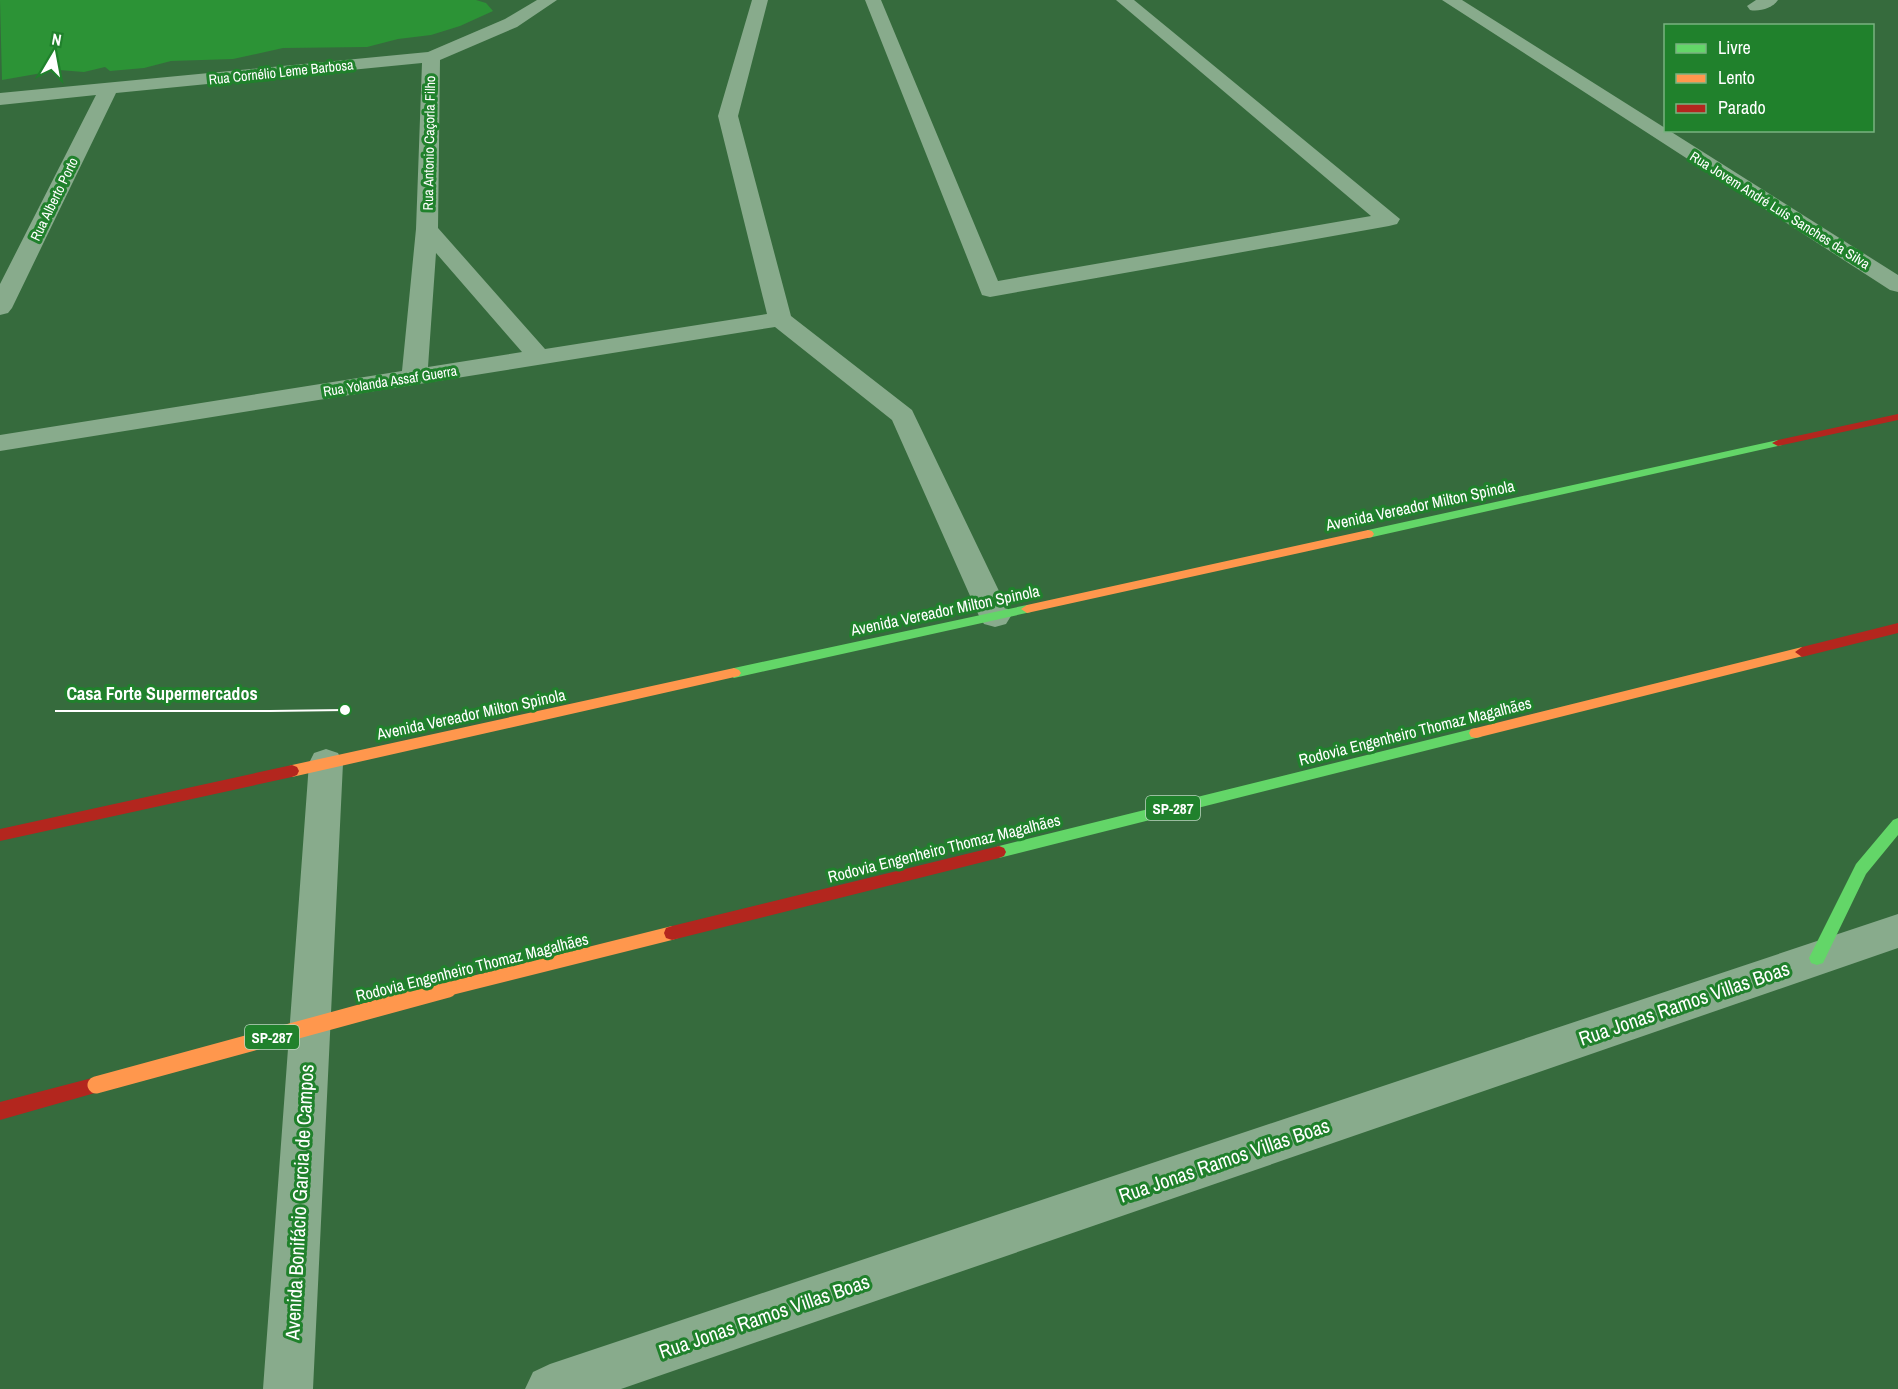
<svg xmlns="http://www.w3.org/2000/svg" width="1898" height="1389" font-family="'Archivo Narrow',sans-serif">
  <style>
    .green { fill: #2c9336 }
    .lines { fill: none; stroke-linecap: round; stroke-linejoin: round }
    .lane { fill: #88ab8c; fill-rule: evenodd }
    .street { fill: #88ab8c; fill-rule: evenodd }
    .fast { fill: #63d668; fill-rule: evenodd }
    .slow { fill: #ff974d; fill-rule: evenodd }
    .jam { fill: #b3261e; fill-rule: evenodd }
    .slow-bridge { stroke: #ff974d; stroke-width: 17 }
    .labels { text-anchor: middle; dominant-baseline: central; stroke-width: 6; stroke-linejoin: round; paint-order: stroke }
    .far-street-label { font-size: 14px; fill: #fff; stroke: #20812c }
    .shield { fill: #20812c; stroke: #bcd9c0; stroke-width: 1.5 }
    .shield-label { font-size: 15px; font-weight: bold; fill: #fff }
    .street-label { font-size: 16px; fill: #fff; stroke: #20812c }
    .near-street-label { font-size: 20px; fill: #fff; stroke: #20812c }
    .leader { fill: none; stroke: #fff; stroke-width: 2 }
    .callout-dot { fill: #fff; stroke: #20812c; stroke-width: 2 }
    .callout-label { font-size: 18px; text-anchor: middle; font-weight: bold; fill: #fff; stroke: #20812c; stroke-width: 6; stroke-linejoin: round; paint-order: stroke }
  </style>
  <rect width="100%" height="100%" fill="#366b3d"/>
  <!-- green -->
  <path class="green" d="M0,0H476L486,3L493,11L460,26L431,35L398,39L367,47L283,48L233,59L171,61L144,68L110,71L105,67L84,72L59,70L2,80Z"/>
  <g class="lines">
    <!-- lane -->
    <path class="lane" d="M1756,0H1778C1773,8 1759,12 1750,10L1747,6Z"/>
    <!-- street -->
    <path class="street" d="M537,0H557L517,27L440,60L438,228L545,349L767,314L718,116L752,0H768L738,116L791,316L912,410L1011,616L1006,624L995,627L984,624L979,616L892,420L775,327L0,451V435L402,371L416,229L422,63L116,93L12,308L8,313L0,315V284L96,95L0,105V93L428,52L505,19ZM436,253L522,352L428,367Z
      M865,0H881L998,281L1371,216L1116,0H1134L1400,219L1397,224L1389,226L990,297L982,295Z
      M1442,0H1462L1898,275V292L1890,290Z
      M326,749L338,753L343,763L313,1389H263L309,763L314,753Z
      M1898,914V948L621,1389H525L533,1372L550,1364Z"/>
    <!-- fast -->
    <path class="fast" d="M1778,440L1782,441V445L1368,538L1362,534L1368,530Z
      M1027,605L1031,606L1033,609L1031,612L734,678L727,673L734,668Z
      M1476,728L1481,729L1483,733L1481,737L1476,738L999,858L994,856L992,852L994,848L999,846Z
      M1898,818V835L1866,874L1823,963L1817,965L1811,963L1809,958L1856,864L1893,820Z"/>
    <!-- slow -->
    <path class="slow" d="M1368,530L1372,531L1374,534L1372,537L1027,613L1021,609L1027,605Z
      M1802,647L1807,649L1809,652L1807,655L1476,738L1471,737L1469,733L1471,729L1476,728Z
      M734,668L739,670L741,673L739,676L292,777L287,775L285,771L287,767L292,765Z
      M672,926L678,928L680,933L678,938L672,940L448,996L442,994L440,989L442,984L448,982Z"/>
    <!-- jam -->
    <path class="jam" d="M1898,414V420L1778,446L1772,443L1778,440Z
      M1898,623V633L1802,657L1795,652L1802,647Z
      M292,765L297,767L299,771L297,775L292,777L0,841V829Z
      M999,846L1004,848L1006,852L1004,856L999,858L672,940L666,938L664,933L666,928L672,926Z
      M96,1077L102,1079L105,1085L102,1091L0,1120V1102Z"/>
    <!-- slow-bridge -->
    <path class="slow-bridge" d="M96,1085L448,989"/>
  </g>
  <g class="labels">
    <!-- far-street labels -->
    <g class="far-street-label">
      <text transform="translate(281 72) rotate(-6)">Rua Cornélio Leme Barbosa</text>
      <text transform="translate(429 143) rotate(-89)">Rua Antonio Caçorla Filho</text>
      <text transform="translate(54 199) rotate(-64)">Rua Alberto Porto</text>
      <text transform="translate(1780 210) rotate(32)">Rua Jovem André Luís Sanches da Silva</text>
      <text transform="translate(390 381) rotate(-9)">Rua Yolanda Assaf Guerra</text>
    </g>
    <!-- shield labels -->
    <g class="shield">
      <rect x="1146" y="796" width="54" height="24" rx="4.5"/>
      <rect x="245" y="1025" width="54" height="24" rx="4.5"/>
    </g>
    <g class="shield-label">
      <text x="1173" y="808">SP-287</text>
      <text x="272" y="1037">SP-287</text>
    </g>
    <!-- street labels -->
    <g class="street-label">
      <text transform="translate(1420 505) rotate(-12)">Avenida Vereador Milton Spinola</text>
      <text transform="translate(945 610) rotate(-12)">Avenida Vereador Milton Spinola</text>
      <text transform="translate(471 714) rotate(-12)">Avenida Vereador Milton Spinola</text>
      <text transform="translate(1415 731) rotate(-14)">Rodovia Engenheiro Thomaz Magalhães</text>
      <text transform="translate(944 848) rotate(-14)">Rodovia Engenheiro Thomaz Magalhães</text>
      <text transform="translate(472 967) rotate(-14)">Rodovia Engenheiro Thomaz Magalhães</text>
    </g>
    <!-- near-street labels -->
    <g class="near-street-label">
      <text transform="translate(1684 1003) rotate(-19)">Rua Jonas Ramos Villas Boas</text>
      <text transform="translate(1224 1160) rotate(-19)">Rua Jonas Ramos Villas Boas</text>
      <text transform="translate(299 1202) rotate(-87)">Avenida Bonifácio Garcia de Campos</text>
      <text transform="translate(764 1316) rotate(-19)">Rua Jonas Ramos Villas Boas</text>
    </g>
  </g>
  <!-- callouts -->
  <path class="leader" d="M345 710L270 711H55"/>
  <circle class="callout-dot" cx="345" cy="710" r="6"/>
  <g class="callout-label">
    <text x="162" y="700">Casa Forte Supermercados</text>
  </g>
  <!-- legend -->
  <rect x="1664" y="24" width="210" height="108" fill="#20812c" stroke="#79b380" stroke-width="1.5"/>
  <rect x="1676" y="44" width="30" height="9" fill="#63d668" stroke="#79b380" stroke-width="1.5"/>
  <text x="1718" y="54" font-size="18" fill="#ffffff">Livre</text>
  <rect x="1676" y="74" width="30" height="9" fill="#ff974d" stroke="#79b380" stroke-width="1.5"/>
  <text x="1718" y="84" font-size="18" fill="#ffffff">Lento</text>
  <rect x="1676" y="104" width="30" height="9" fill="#b3261e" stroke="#79b380" stroke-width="1.5"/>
  <text x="1718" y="114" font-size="18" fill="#ffffff">Parado</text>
  <!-- north arrow -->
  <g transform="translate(54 54) rotate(10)" stroke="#20812c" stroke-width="4.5" paint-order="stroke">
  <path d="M0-4.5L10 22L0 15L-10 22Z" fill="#ffffff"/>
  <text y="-9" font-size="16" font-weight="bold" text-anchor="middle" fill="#ffffff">N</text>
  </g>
</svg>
